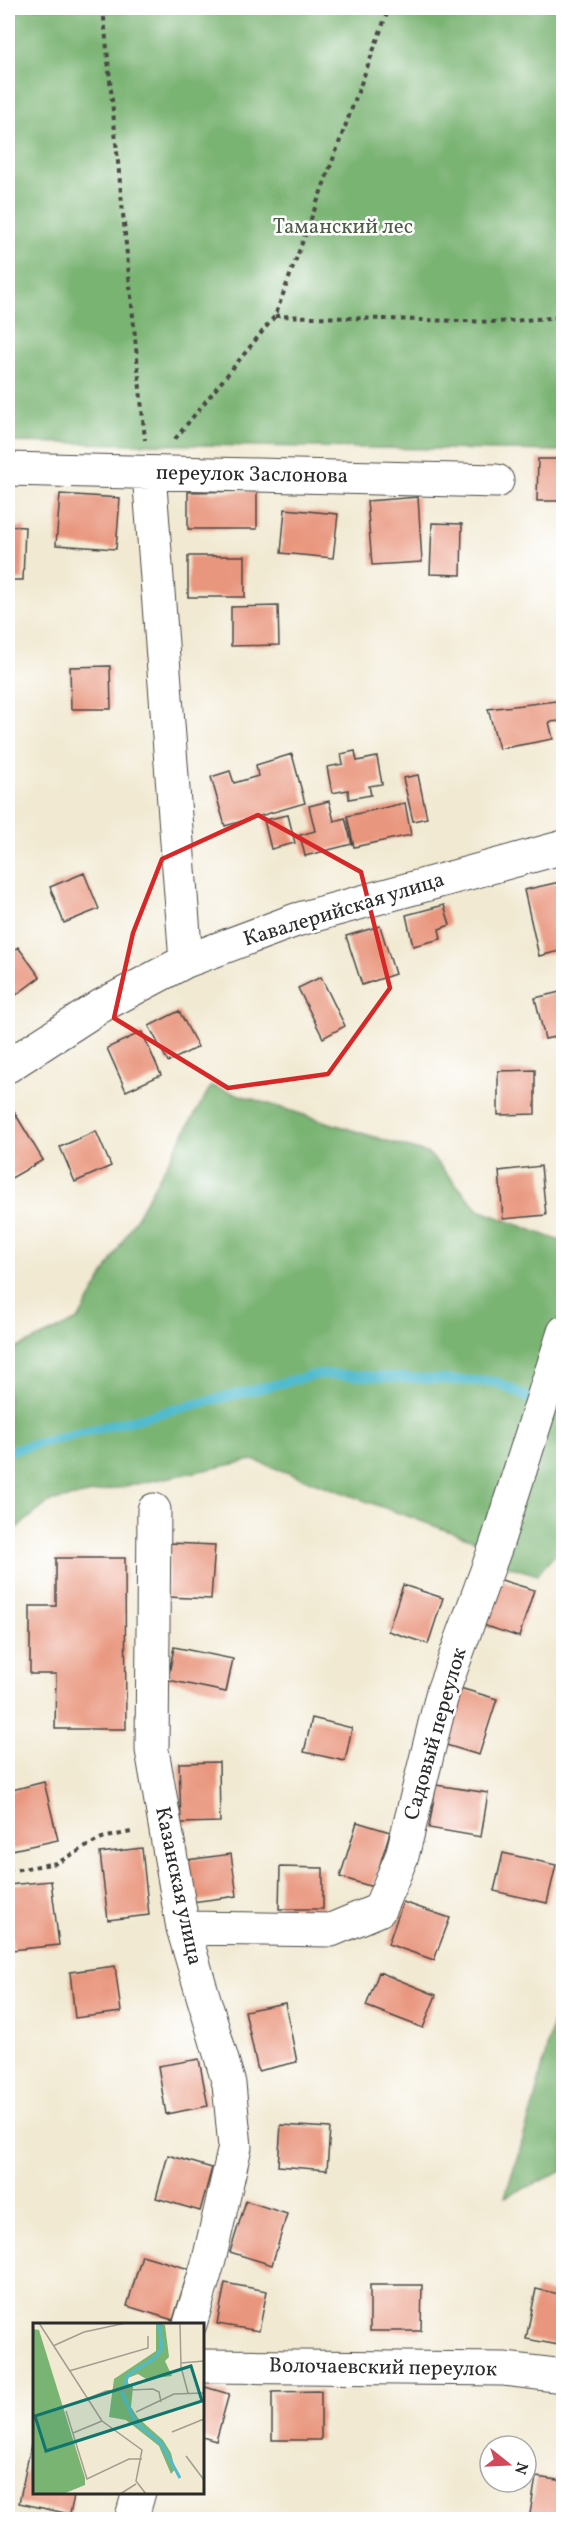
<svg xmlns="http://www.w3.org/2000/svg" width="571" height="2527" font-family="Vollkorn,serif">
  <style>
    .forest { fill: #7ab473; stroke: #52704f; stroke-width: 1.5 }
    .lines { fill: none; stroke-linecap: round; stroke-linejoin: round }
    .stream { stroke: #51bbce; stroke-width: 10 }
    .building { fill: #e9967e }
    .minor-casing { stroke: #494844; stroke-width: 35 }
    .path { stroke: #494844; stroke-width: 4; stroke-dasharray: 4.5 4.5; stroke-linecap: butt }
    .minor { stroke: #fff; stroke-width: 33 }
    .marked { fill: none; stroke: #d62828; stroke-width: 4.5; stroke-linejoin: round }
    .labels { text-anchor: middle; dominant-baseline: central; stroke-width: 5; stroke-linejoin: round; paint-order: stroke }
    .park-label { font-size: 21px; fill: #4c5d46; stroke: #fff }
    .street-label { font-size: 21px; fill: #2b2b2b; stroke: #fff }
    .inset-river { fill: none; stroke: #51bbce; stroke-width: 3 }
    .inset-road { fill: none; stroke: #a29d8f; stroke-width: 1.5 }
    .view { fill: #0f766e; fill-opacity: 0.15; stroke: #0f766e; stroke-width: 3 }
    .inset-edge { fill: none; stroke: #2b2b2b; stroke-width: 3 }
  </style>
  <rect width="100%" height="100%" fill="#fff"/>
  <filter id="ink" filterUnits="userSpaceOnUse"><feTurbulence type="fractalNoise" baseFrequency=".0167" numOctaves="2"/><feDisplacementMap in="SourceGraphic" scale="12" xChannelSelector="R" yChannelSelector="G"/><feConvolveMatrix kernelMatrix="1 2 1 2 8 2 1 2 1" color-interpolation-filters="sRGB"/></filter>
  <filter id="wash" filterUnits="userSpaceOnUse"><feTurbulence type="fractalNoise" baseFrequency=".008" numOctaves="4" result="noise"/><feDisplacementMap in="SourceGraphic" scale="24" xChannelSelector="R" yChannelSelector="G"/><feGaussianBlur stdDeviation="1.35" result="paint"/><feColorMatrix in="noise" values="0 0 0 0 0 0 0 0 0 0 0 0 0 0 0 0 0 1.4 0 .05"/><feComposite in="paint" operator="in"/></filter>
  <g filter="url(#wash)">
    <rect width="100%" height="100%" fill="#f1e9d2"/>
    <!-- forest -->
    <path class="forest" d="M8,8H563V451L8,442Z
      M211,1086L429,1154L479,1210L563,1242V1545L537,1575L502,1564L484,1544L253,1460L49,1502L8,1535V1352L78,1320Z
      M563,1982V2171L505,2197L533,2106Z"/>
    <g class="lines">
      <!-- stream -->
      <path class="stream" d="M8,1451L318,1374L497,1382L564,1416"/>
    </g>
    <g id="blocks">
      <!-- building -->
      <path class="building" d="M538,459H564V501H537Z
        M257,491V529H188V492Z
        M60,494L120,498L116,549L56,545Z
        M418,497L422,562L372,565L367,501Z
        M285,509L338,514L333,558L281,553Z
        M432,523L462,524L461,575L430,574Z
        M8,526L25,527L23,580H8Z
        M188,556H245V597H188Z
        M278,606L279,645L231,646V607Z
        M110,666L111,709H71L70,667Z
        M556,701L562,721L549,722L553,739L499,749L488,709Z
        M355,751L357,761L377,757L382,784L369,786L371,795L349,799L348,790L332,793L327,767L343,764L341,754Z
        M292,754L305,803L225,826L211,777L230,771L234,783L258,776L256,765Z
        M418,775L427,818L413,821L403,778Z
        M329,801L334,821L345,818L352,844L305,856L300,835L315,831L309,806Z
        M405,803L411,835L354,847L347,816Z
        M288,815L295,843L271,849L264,820Z
        M84,873L99,909L64,923L50,887Z
        M564,881V950L539,956L524,890Z
        M444,905L450,925L439,929L441,939L413,946L406,915Z
        M380,926L395,974L362,985L346,936Z
        M18,947L40,977L8,1001V955Z
        M321,977L345,1026L323,1038L298,988Z
        M564,991V1035L545,1039L535,998Z
        M179,1011L198,1047L168,1062L149,1026Z
        M142,1032L161,1075L126,1091L107,1048Z
        M535,1070V1114L498,1115V1071Z
        M10,1105L43,1160L8,1180V1107Z
        M96,1131L111,1166L75,1182L60,1147Z
        M541,1166L546,1215L503,1219L499,1171Z
        M170,1543L215,1545L211,1599L167,1597Z
        M56,1558H125L126,1729H55L56,1674H30V1606H56Z
        M498,1579L534,1590L519,1637L483,1625Z
        M403,1585L443,1598L428,1644L388,1631Z
        M174,1647L233,1659L226,1692L168,1680Z
        M460,1688L497,1699L479,1755L443,1744Z
        M312,1718L352,1728L345,1761L304,1752Z
        M219,1762L220,1822L181,1823L179,1763Z
        M44,1782L58,1840L12,1850L8,1831V1791Z
        M436,1785L488,1793L481,1837L429,1828Z
        M357,1822L390,1832L373,1887L340,1877Z
        M142,1848L149,1915L108,1920L100,1853Z
        M503,1853L556,1865L547,1903L494,1891Z
        M231,1854L237,1896L192,1902L187,1860Z
        M280,1867L323,1868V1909H279Z
        M51,1881L59,1945L12,1950L8,1885Z
        M403,1902L450,1918L434,1960L388,1944Z
        M115,1966L121,2012L75,2018L70,1972Z
        M379,1972L436,1995L423,2028L366,2006Z
        M285,2003L297,2062L258,2071L245,2011Z
        M199,2059L208,2106L166,2114L158,2066Z
        M281,2125L330,2128L327,2170L278,2166Z
        M168,2155L212,2168L200,2211L156,2198Z
        M246,2201L287,2214L272,2265L230,2252Z
        M142,2255L189,2269L173,2320L127,2306Z
        M225,2283L267,2291L259,2331L217,2324Z
        M370,2285H422L421,2331H370Z
        M536,2289L564,2295V2346L526,2339Z
        M202,2386L229,2394L216,2441L202,2437Z
        M321,2391V2440H272V2392Z
        M560,2423H564V2462H560Z
        M31,2445L34,2446V2492H75L70,2514L19,2503Z
        M536,2477L564,2481V2520H529Z"/>
    </g>
  </g>
  <g filter="url(#ink)">
    <use href="#blocks" fill-opacity="0" stroke="#494844" stroke-width="1.5"/>
    <g class="lines">
      <defs>
        <path id="minor" d="M8,469L497,481
          M149,473L186,961
          M8,1066L101,1006L186,961L296,920L564,847
          M154,1510L152,1750L183,1928L229,2084L235,2147L209,2260L190,2324
          M183,1928L331,1930L379,1910L402,1856L443,1691L496,1546L564,1332
          M202,2366L504,2369L564,2376
          M131,2520L139,2492"/>
      </defs>
      <!-- minor casing -->
      <use href="#minor" class="minor-casing"/>
      <!-- path -->
      <path class="path" d="M103,8L145,440
        M275,316L497,322L564,317
        M175,439L275,316L389,8
        M8,1871L57,1863L102,1838L131,1832"/>
      <!-- minor -->
      <use href="#minor" class="minor"/>
    </g>
  </g>
  <!-- marked area -->
  <path class="marked" d="M258,815L361,872L390,988L328,1074L228,1088L114,1018L133,933L162,859Z"/>
  <g class="labels">
    <!-- park labels -->
    <g class="park-label">
      <text x="343" y="227">Таманский лес</text>
    </g>
    <!-- street labels -->
    <g class="street-label">
      <text transform="translate(252 475) rotate(1)">переулок Заслонова</text>
      <text transform="translate(344 910) rotate(-17)">Кавалерийская улица</text>
      <text transform="translate(436 1734) rotate(-74)">Садовый переулок</text>
      <text transform="translate(178 1886) rotate(78)">Казанская улица</text>
      <text transform="translate(383 2368) rotate(1)">Волочаевский переулок</text>
    </g>
  </g>
  <!-- overview -->
  <g transform="translate(33 2323)">
    <rect width="171" height="171" fill="#f1e9d2"/>
    <path d="M123,0L132,2L136,34L132,38L139,53L113,56L105,51L95,55V60L100,64L98,84L105,95L130,117L138,130L142,146L138,151L126,123L93,97L76,94L81,56L123,28ZM0,6L6,7L52,155V162L30,171H0Z" fill="#7ab473"/>
    <path class="inset-river" d="M126,0L129,25L122,35L95,52L89,70L103,100L128,120L147,155"/>
    <path class="inset-road" d="M6,0L69,98L109,127L103,158L113,171M147,0L148,44L155,70M20,23L51,9L93,0M148,40L171,38M36,48L115,25V13M54,76L73,68L120,66L126,69L128,79M33,88L54,156L96,136H109M103,89L141,71L171,70M139,109L171,96M40,110L69,98M153,133L171,157M87,171L103,161"/>
    <path class="view" d="M158,43L169,78L13,128L2,93Z"/>
    <rect width="171" height="171" class="inset-edge"/>
  </g>
  <!-- margin -->
  <rect width="571" height="2527" fill="none" stroke="#fff" stroke-width="30"/>
  <!-- north arrow -->
  <g transform="translate(508 2464) rotate(108)"><circle r="28" fill="#ffffff" stroke="#aaaaaa" stroke-width="1.5"/>
  <path d="M0-4.5L10 22L0 15L-10 22Z" fill="#d1495b"/>
  <text y="-9" font-size="16" font-weight="bold" text-anchor="middle" fill="#2b2b2b">N</text>
  </g>
</svg>
